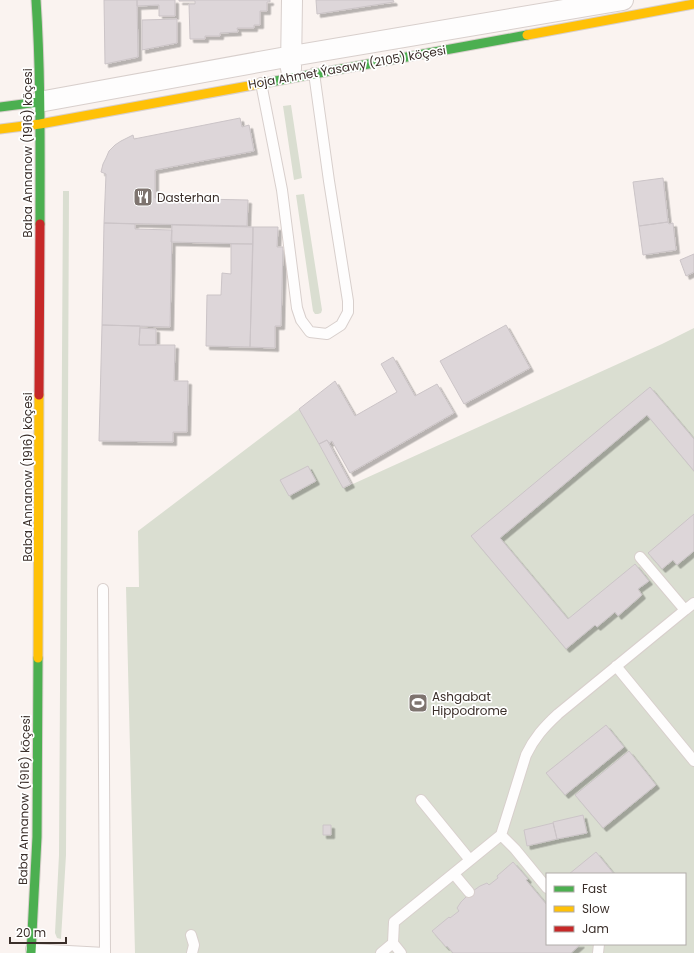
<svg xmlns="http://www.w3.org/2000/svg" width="694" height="953" font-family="Poppins,sans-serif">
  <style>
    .green { fill: #daded1; fill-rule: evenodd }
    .building { fill: #ddd6d9; stroke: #cbc4c7; filter: url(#shadow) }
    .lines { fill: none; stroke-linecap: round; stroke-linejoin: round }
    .lane-casing { stroke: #d8cfcc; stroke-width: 12 }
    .street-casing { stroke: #d8cfcc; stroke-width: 22 }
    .fast-casing { stroke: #d8cfcc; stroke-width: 11 }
    .slow-casing { stroke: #d8cfcc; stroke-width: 11 }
    .jam-casing { stroke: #d8cfcc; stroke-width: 11 }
    .lane { stroke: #fefdfd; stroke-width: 10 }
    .street { stroke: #fefdfd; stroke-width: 20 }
    .fast { stroke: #4caf50; stroke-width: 9 }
    .slow { stroke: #ffc107; stroke-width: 9 }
    .jam { stroke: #c62828; stroke-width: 9 }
    .labels { text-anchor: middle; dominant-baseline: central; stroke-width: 3.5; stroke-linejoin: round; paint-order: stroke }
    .street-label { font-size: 12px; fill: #3b2f2a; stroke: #fff }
    .poi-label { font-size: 12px; fill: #3b2f2a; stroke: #fff; text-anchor: start }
  </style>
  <defs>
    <filter id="shadow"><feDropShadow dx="3.5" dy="3.5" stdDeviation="0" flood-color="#0004"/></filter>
  </defs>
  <rect width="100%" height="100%" fill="#faf3f0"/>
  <!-- green -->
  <path class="green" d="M291,105L302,178L294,180L283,106Z
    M63,191H69L66,855L61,939L57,938L55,933L59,855Z
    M304,194L322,310L321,313L318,314H315L313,311L296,195Z
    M694,328V953H135L126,587H139L138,531L299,409L344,488L662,344ZM547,874H685V944H547Z"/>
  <!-- building -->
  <path class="building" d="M104,0H137L138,57L105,64Z
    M137,0H175V16H159V5L137,6Z
    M179,0H270V2H267V11H260V25H254V28H237L238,32L220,33V36H205V39H190L189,4H195V1H179Z
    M316,0H393L394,2L317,14Z
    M177,19V43L142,50V20Z
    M240,118L242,127L249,125L254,151L155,170V198L248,200L247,226L104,223L106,174L101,172L103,164L106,158L109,151L115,145L121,141L133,135L134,139Z
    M663,178L668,222L639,226L633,182Z
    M668,222L669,224L673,223L676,250L643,255L639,226Z
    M104,223L135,224V229L172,230L170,327L102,325Z
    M172,225L253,227V244L171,242Z
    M253,227H278L277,247H283L281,326H275V348L250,347Z
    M231,244H253L250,347L206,346L207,295H221L222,273L231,274Z
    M694,254V272L686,276L680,260Z
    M102,325L140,326L139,345H175L174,381H188L187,432H173V442L99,441Z
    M506,325L530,368L464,404L440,361Z
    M140,328L156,329V345H139Z
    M393,357L415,396L437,384L454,413L350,473L332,441L329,443L327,440L319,444L299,409L335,381L355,416L397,392L381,364Z
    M650,387L694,439V471L647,415L500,538L568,619L635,564L649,581L638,589L642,595L618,616L615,612L597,627L595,625L566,649L471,536Z
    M327,440L351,484L343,488L319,444Z
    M308,466L316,481L289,496L280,480Z
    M694,514V551L677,565L673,560L662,569L648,553Z
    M606,725L624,747L565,795L546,773Z
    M629,751L656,785L603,828L575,795Z
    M583,815L587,833L557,839L553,822Z
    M553,823L557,839L527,846L524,830Z
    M323,825H331V835H323Z
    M596,852L614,874H569Z
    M513,862L528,879L526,880L547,905V944H581L571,953H453L447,946L446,947L432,931L449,917L450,918L459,911L457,908L461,902L470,893L480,886L487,883L489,885L498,878L497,876Z"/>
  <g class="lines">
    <defs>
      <path id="lane" d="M261,83L282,190L297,308L301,320L310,332L327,334L341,325L348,312V301L329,181L314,73
        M640,557L685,610
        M103,589L105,953
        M616,666L694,761
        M421,800L470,860
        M501,835L515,849L547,888
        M454,874L469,892
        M191,935L194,945L192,953
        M393,943L401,953
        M31,949L105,953
        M381,953L393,943L394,922L501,835L526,755C534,738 544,727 558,714L685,610L694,603
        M598,953L599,944"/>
      <path id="street" d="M291,69L292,0
        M39,102L292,56L623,0"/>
      <path id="fast" d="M36,0C41,75 40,149 40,224
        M259,84L527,35
        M0,107L39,102
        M31,953L37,837L38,658"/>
      <path id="slow" d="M527,35L694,4
        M0,129L40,124L259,84
        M38,658L39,395"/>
      <path id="jam" d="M39,395L40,224"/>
    </defs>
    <!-- lane casing -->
    <use href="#lane" class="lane-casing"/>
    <!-- street casing -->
    <use href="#street" class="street-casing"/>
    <!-- fast casing -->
    <use href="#fast" class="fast-casing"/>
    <!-- slow casing -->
    <use href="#slow" class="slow-casing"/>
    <!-- jam casing -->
    <use href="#jam" class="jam-casing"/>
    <!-- lane -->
    <use href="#lane" class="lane"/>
    <!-- street -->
    <use href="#street" class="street"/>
    <!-- fast -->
    <use href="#fast" class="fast"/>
    <!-- slow -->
    <use href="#slow" class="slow"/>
    <!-- jam -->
    <use href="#jam" class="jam"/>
  </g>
  <!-- icons -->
  <defs>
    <symbol id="restaurant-square" viewBox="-11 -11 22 22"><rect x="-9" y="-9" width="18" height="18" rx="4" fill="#7e746f" stroke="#fff"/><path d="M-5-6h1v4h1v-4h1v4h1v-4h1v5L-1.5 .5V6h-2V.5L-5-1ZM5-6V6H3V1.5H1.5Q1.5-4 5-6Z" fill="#fff"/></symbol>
    <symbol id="stadium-square" viewBox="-11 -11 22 22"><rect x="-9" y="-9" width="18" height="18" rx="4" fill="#7e746f" stroke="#fff"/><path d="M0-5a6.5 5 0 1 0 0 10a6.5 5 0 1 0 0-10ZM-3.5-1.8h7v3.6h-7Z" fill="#fff"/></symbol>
  </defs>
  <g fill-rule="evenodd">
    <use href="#restaurant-square" x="132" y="186" width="22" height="22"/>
    <use href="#stadium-square" x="407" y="692" width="22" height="22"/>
  </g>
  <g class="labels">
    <!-- street labels -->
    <g class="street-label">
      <text transform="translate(347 67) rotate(-10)">Hoja Ahmet Ýasawy (2105) köçesi</text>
      <text transform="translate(27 153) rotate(-90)">Baba Annanow (1916) köçesi</text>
      <text transform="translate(27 477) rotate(-90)">Baba Annanow (1916) köçesi</text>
      <text transform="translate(24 800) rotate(-89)">Baba Annanow (1916) köçesi</text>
    </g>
    <!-- poi labels -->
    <g class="poi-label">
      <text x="157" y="197">Dasterhan</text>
      <text x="432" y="696">Ashgabat<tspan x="432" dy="14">Hippodrome</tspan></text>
    </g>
  </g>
  <!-- legend -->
  <rect x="546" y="873" width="140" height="72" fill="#ffffff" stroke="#b1acaa"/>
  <rect x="554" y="886" width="20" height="6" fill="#4caf50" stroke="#b1acaa"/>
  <text x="582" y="893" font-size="12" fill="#3b2f2a">Fast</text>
  <rect x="554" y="906" width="20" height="6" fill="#ffc107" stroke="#b1acaa"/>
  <text x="582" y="913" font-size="12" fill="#3b2f2a">Slow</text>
  <rect x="554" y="926" width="20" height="6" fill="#c62828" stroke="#b1acaa"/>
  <text x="582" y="933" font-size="12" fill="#3b2f2a">Jam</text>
  <!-- scale -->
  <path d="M10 937v6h56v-6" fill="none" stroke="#3b2f2a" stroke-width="2"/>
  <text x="16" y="937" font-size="12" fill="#3b2f2a" stroke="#ffffff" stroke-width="3" paint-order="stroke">20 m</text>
</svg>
